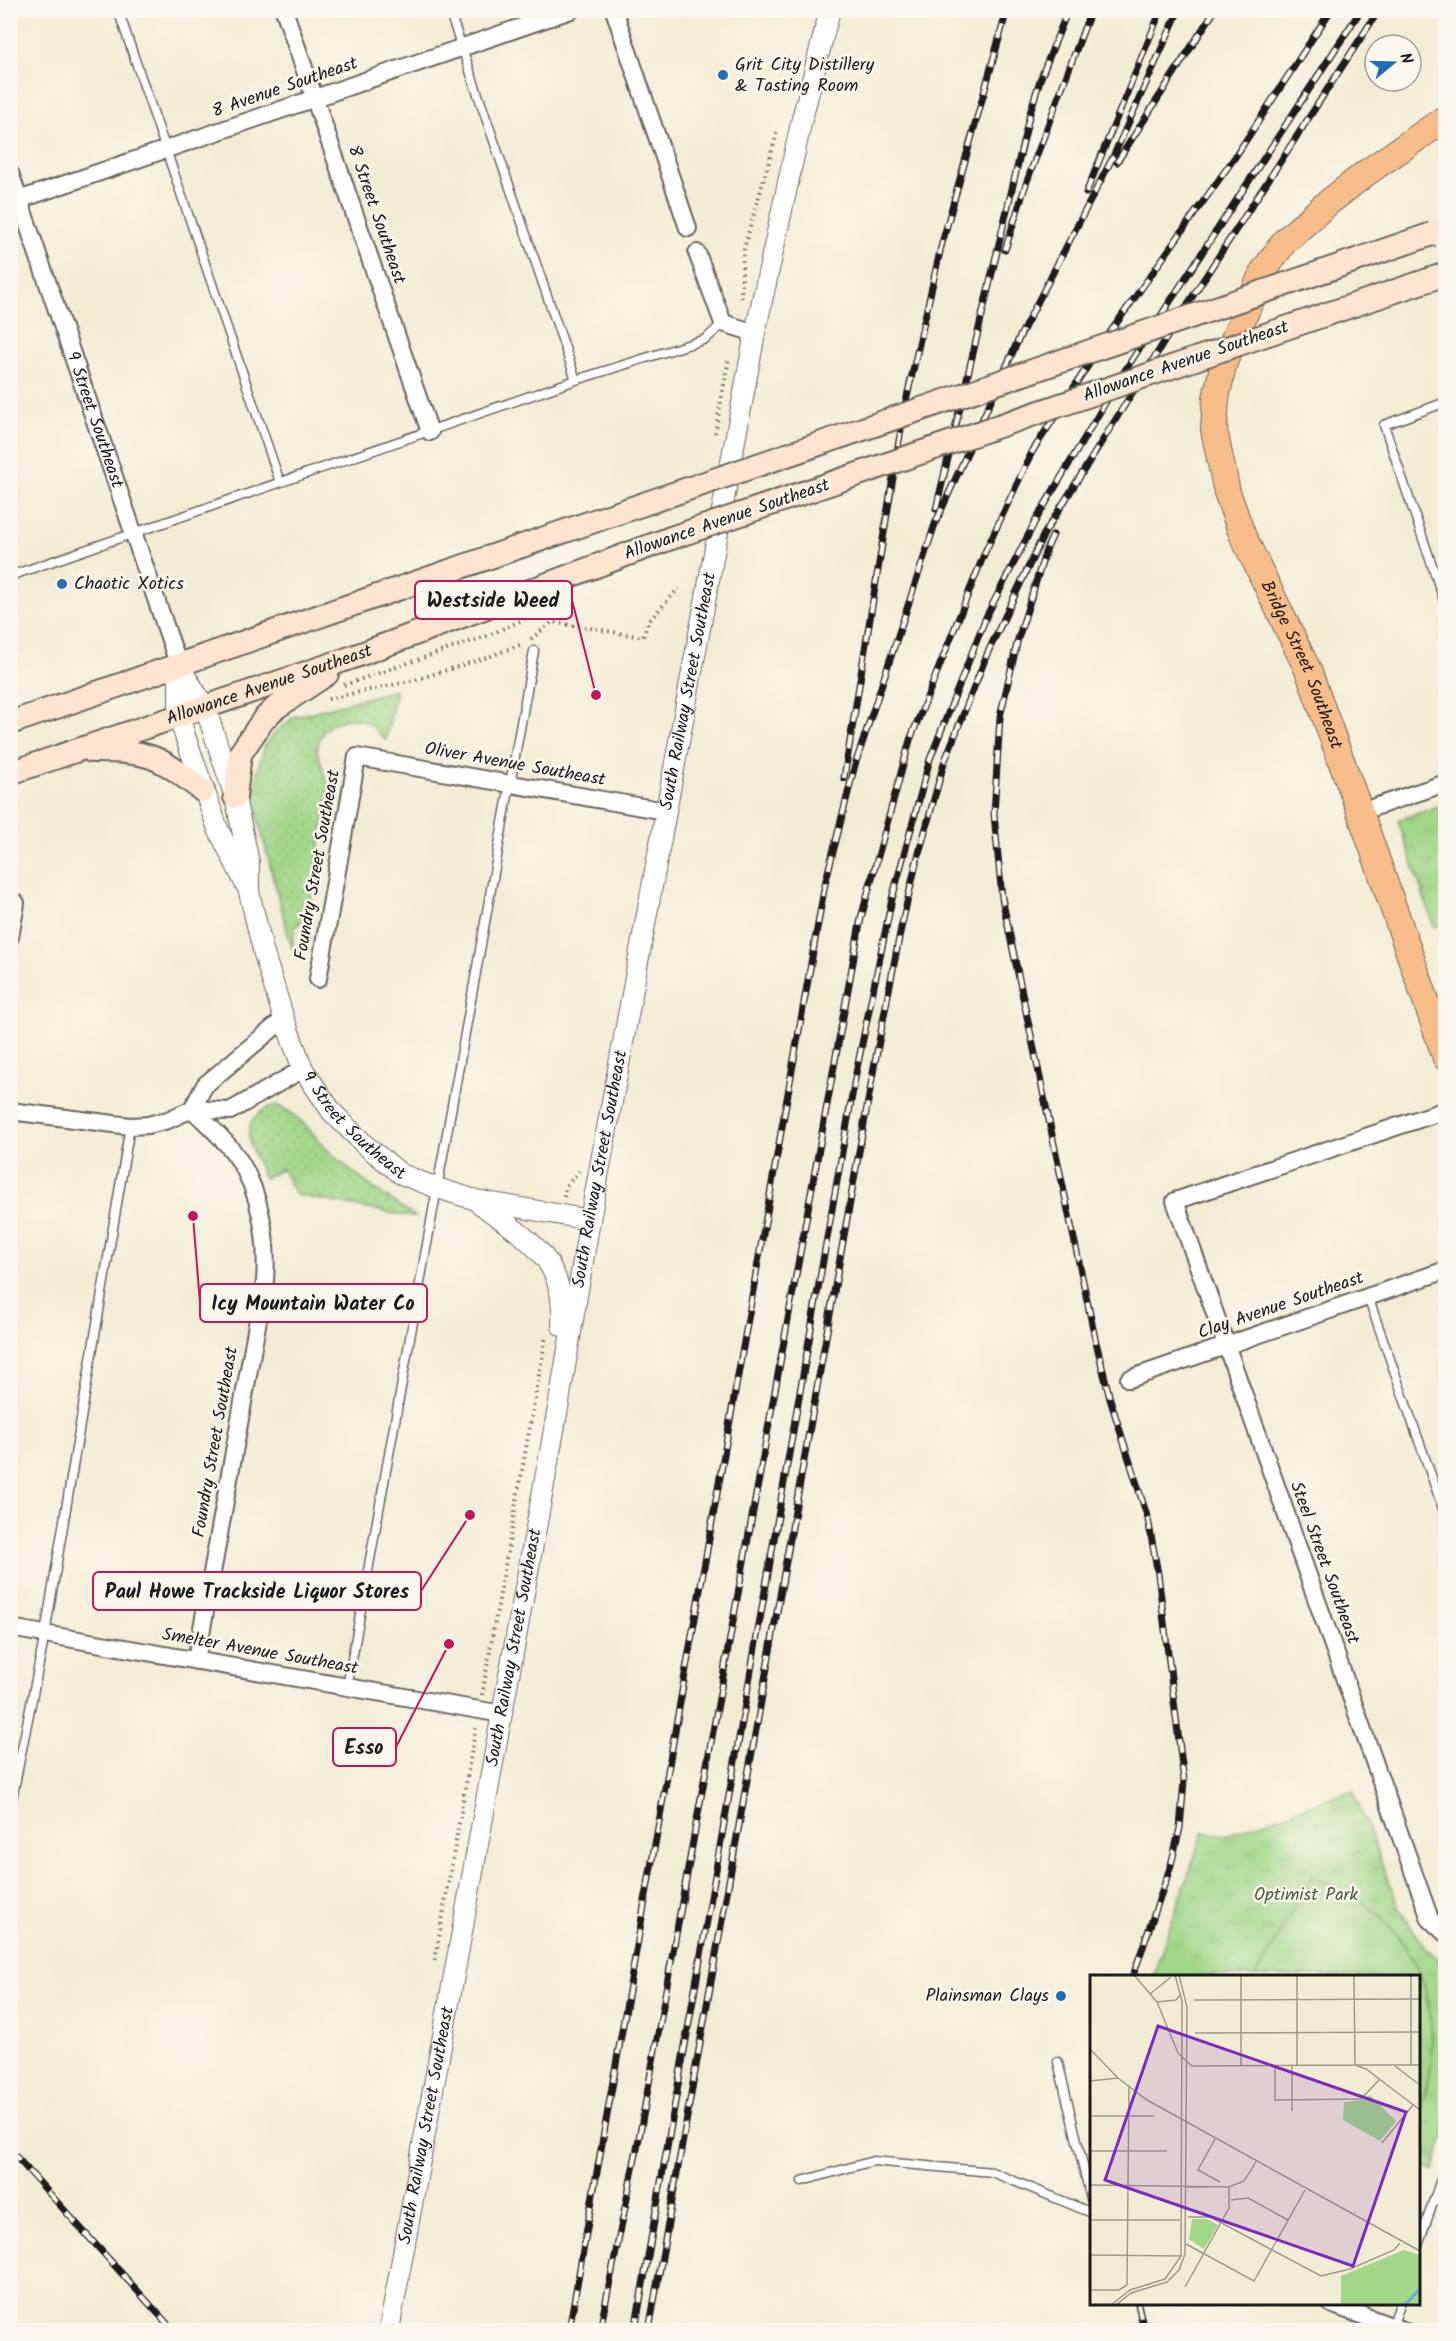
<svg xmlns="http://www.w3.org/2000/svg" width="1456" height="2341" font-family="Kalam,sans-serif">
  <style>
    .grass { fill: url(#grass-dots); stroke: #5e7a52; stroke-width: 1.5 }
    .park { fill: url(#park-tufts); stroke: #5e7a52; stroke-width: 1.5 }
    .garden { fill: #a1d788; stroke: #5e7a52; stroke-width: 1.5 }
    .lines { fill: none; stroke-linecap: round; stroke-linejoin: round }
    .service-casing { stroke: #67655d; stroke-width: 11 }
    .minor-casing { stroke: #67655d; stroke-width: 20 }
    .tertiary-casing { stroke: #67655d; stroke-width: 22 }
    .secondary-casing { stroke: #67655d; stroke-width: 26 }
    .primary-casing { stroke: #67655d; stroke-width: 28 }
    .path { stroke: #67655d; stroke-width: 4; stroke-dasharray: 1.5 4.5; stroke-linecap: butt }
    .service { stroke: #fff; stroke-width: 8 }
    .minor { stroke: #fff; stroke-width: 16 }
    .tertiary { stroke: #fff; stroke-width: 20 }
    .secondary { stroke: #fce5d0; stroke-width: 22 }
    .primary { stroke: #f8bd89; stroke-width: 26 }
    .rail-casing { stroke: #1c1c1c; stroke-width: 7 }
    .rail { stroke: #fbf7ec; stroke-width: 4.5; stroke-dasharray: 14; stroke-linecap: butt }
    .secondary-bridge-casing { stroke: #67655d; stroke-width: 26; stroke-linecap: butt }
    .secondary-bridge { stroke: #fce5d0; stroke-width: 22 }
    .poi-dot { fill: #1f6fb2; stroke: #fbf7ec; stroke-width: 2 }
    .labels { text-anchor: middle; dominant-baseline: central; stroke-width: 5; stroke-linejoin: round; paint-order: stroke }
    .poi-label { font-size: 18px; fill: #1c1c1c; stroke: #fbf7ec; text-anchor: start }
    .street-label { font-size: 18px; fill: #1c1c1c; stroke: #fbf7ec }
    .park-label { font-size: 18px; fill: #4b5d42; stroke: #fbf7ec }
    .inset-river { fill: none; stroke: #68abdd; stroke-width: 3 }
    .inset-road { fill: none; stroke: #9d998b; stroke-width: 1.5 }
    .view { fill: #7b2cbf; fill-opacity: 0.15; stroke: #7b2cbf; stroke-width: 3 }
    .inset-edge { fill: none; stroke: #1c1c1c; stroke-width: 3 }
    .leader { fill: none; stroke: #c2185b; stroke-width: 2 }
    .callout-dot { fill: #c2185b; stroke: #fbf7ec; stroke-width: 2 }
    .callout { fill: #fbf7ec; stroke: #c2185b; stroke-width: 2 }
    .callout-label { font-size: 20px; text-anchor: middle; font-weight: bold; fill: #1c1c1c }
  </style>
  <defs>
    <pattern id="grass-dots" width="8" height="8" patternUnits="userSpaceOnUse" patternTransform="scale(1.5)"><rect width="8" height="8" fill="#a1d788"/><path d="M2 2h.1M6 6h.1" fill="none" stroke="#8ab875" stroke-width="1.8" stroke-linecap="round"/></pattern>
    <pattern id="park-tufts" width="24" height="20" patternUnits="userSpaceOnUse" patternTransform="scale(1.5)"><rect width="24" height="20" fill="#a1d788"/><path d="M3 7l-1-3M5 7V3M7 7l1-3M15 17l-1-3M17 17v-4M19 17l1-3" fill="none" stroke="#8ab875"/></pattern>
  </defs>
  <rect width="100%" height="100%" fill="#fbf7ec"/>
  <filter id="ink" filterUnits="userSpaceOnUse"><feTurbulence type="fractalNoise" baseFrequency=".0167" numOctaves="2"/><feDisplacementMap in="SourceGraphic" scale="12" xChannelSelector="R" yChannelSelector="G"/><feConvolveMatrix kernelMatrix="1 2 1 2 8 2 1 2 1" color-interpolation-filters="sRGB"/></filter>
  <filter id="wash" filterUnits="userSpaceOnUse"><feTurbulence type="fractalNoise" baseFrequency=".008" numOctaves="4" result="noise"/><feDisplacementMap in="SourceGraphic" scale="24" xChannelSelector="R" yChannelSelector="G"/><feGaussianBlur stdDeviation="1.35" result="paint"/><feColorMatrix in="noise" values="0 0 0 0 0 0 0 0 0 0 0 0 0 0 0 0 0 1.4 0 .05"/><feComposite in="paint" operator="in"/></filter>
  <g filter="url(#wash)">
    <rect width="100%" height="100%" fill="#f3ecd5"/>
    <!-- grass -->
    <path class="grass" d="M396,690L386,740L367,722L350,718L333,723L324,730L319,740L317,751L329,788L310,907L304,919L295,927L292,949L258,819L254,796L258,769L265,745L276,731L294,717Z
      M276,1105C302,1115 315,1139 335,1157C360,1180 389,1199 417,1218L296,1195L282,1169L264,1178C251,1148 233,1118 276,1105Z"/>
    <!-- park -->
    <path class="park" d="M1445,804V923L1434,927L1398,820Z
      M1353,1790L1400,1910L1425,1948L1445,1963V2133L1433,2171L1419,2165L1418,1976H1153L1203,1832L1226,1835Z"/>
    <!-- garden -->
    <path class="garden" d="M1312,1877C1324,1883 1338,1887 1350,1894C1416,1934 1442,2004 1428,2079C1426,2091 1422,2103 1419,2115L1418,1976H1255Z"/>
  </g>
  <g filter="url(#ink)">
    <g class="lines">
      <defs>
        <path id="service" d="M118,10L280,482
          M449,10L576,380
          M1446,402L1384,425L1446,606
          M10,576L576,380L706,339L723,323
          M1368,1297L1446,1517
          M347,1687L534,651
          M10,1809L45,1634L130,1126
          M1058,2062L1092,2203
          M802,2181L873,2161L992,2172L1092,2213
          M1418,2246L1446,2165
          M1392,2327L1400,2304"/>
        <g id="minor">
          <path d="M284,10L430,432"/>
          <path d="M614,10L688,228"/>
          <path id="s1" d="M10,173L179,666"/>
          <path d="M10,203L571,10"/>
          <path d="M697,253L723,323L755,333"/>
          <path d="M1360,812L1446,783"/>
          <path d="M10,937L16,903"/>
          <path d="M318,979L357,757L665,811"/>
          <path d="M192,1109C207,1124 225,1139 237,1157C261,1192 268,1240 265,1281L196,1661"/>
          <path d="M192,1109L205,1085L284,1019"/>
          <path d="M1446,1110L1175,1201L1430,1919L1446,1934"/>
          <path d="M10,1111L130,1126L148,1125L168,1120L192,1109L230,1111L303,1069"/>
          <path d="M1129,1379L1446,1270"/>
          <path d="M10,1628L502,1714"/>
          <path d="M1331,2304L1402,2330"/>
        </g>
        <g id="tertiary">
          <path id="s2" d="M179,666L205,707L235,797L249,862V892L264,954L284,1019L303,1069L332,1112L365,1145L401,1174L437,1188L476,1200L590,1220"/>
          <path d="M179,666V715L185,736L218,829L247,887"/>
          <path d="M478,1202C527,1240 566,1256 562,1326"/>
          <path id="s3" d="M389,2330L558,1408L590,1220L755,333L802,119L830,10"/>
        </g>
        <g id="secondary">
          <path d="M1274,332L1446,274"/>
          <path d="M10,723L600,519"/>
          <path d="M92,751C151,751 157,755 203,791"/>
          <path id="s4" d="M10,773L353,657L671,538"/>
          <path d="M235,797L240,754L263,720L274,709L327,674"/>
        </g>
        <g id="primary">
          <path id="s5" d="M1446,118L1366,173L1324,206L1284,242L1263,272L1224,362L1216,398L1214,430L1227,492L1242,534L1308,670L1360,812L1446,1058"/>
        </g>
      </defs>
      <!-- service casing -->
      <use href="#service" class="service-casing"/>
      <!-- minor casing -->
      <use href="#minor" class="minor-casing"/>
      <!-- tertiary casing -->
      <use href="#tertiary" class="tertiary-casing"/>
      <!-- secondary casing -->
      <use href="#secondary" class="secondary-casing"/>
      <!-- primary casing -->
      <use href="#primary" class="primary-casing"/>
      <!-- path -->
      <path class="path" d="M741,298L743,252L778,130
        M715,433L729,358
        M531,639L552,622L643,637L648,622L679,588
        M344,685L487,636L553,606
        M328,699L415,680L491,656L522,644
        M564,1197L567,1185L579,1171
        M482,1695L546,1336
        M435,1960L476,1726"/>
      <!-- service -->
      <use href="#service" class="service"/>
      <!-- minor -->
      <use href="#minor" class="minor"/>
      <!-- tertiary -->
      <use href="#tertiary" class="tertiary"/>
      <!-- secondary -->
      <use href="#secondary" class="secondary"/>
      <!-- primary -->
      <use href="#primary" class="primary"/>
      <defs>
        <path id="rail" d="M1117,162L1215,10
          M1086,193L1161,10
          M1005,250L1026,184L1091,10
          M936,509L1030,113L1040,80L1068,10
          M1053,535L1046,550L1018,639L1000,717L994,814L1002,898L1095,1338L1110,1399L1148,1519L1158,1574L1184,1781L1180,1828L1171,1865L1133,1976
          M844,778L904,410L941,247L1007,10
          M10,2150L173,2330
          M1138,2304L1144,2330
          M569,2330L825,884L855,765L935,524L1021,334L1113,157L1179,10
          M600,2330L637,2149L861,918L910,740L985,552L1032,452L1106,338L1235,157L1331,10
          M635,2330L856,1073L892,899L930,759L986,617L1037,518L1120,378L1361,10
          M649,2330L875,1062L901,928L916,864L944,763L988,652L1044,534L1196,291L1379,10"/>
      </defs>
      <!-- rail casing -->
      <use href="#rail" class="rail-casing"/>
      <!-- rail -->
      <use href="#rail" class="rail"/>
      <defs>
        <path id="secondary-bridge" d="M600,519L1432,234
          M671,538L1274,332"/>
      </defs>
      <!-- secondary-bridge casing -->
      <use href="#secondary-bridge" class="secondary-bridge-casing"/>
      <!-- secondary-bridge -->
      <use href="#secondary-bridge" class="secondary-bridge"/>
    </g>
  </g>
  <!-- markers -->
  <g class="poi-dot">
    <circle cx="723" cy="75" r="6"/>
    <circle cx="62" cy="584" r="6"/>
    <circle cx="1061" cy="1996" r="6"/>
  </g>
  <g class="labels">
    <!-- poi labels -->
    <g class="poi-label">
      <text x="735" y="65">Grit City Distillery<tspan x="735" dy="21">&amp; Tasting Room</tspan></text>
      <text x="74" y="584">Chaotic Xotics</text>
      <text x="1049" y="1996" text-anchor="end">Plainsman Clays</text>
    </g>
    <!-- street labels -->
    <g class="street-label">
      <text transform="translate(285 88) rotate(-19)">8 Avenue Southeast</text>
      <text transform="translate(376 215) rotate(71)">8 Street Southeast</text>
      <text transform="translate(1186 362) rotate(-19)">Allowance Avenue Southeast</text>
      <text stroke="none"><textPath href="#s1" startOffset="261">9 Street Southeast</textPath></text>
      <text transform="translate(727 520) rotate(-19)">Allowance Avenue Southeast</text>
      <text stroke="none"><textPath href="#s5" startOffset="660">Bridge Street Southeast</textPath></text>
      <text stroke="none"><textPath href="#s4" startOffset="274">Allowance Avenue Southeast</textPath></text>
      <text stroke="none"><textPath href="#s3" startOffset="1666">South Railway Street Southeast</textPath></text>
      <text transform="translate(515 765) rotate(10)">Oliver Avenue Southeast</text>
      <text transform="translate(318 865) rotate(-80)">Foundry Street Southeast</text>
      <text stroke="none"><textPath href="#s2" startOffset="502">9 Street Southeast</textPath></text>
      <text stroke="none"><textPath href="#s3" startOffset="1180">South Railway Street Southeast</textPath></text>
      <text transform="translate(1281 1306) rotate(-19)">Clay Avenue Southeast</text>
      <text transform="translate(216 1442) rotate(-80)">Foundry Street Southeast</text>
      <text transform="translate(1324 1563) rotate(70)">Steel Street Southeast</text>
      <text stroke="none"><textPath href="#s3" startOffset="694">South Railway Street Southeast</textPath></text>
      <text transform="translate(260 1652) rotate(10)">Smelter Avenue Southeast</text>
      <text stroke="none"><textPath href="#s3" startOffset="208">South Railway Street Southeast</textPath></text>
    </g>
    <!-- park labels -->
    <g class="park-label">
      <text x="1306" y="1895">Optimist Park</text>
    </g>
  </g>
  <!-- overview -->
  <g transform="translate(1090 1975)">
    <rect width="330" height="330" fill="#f3ecd5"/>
    <path d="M330,309V330H305Z" fill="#a1d788"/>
    <path d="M280,120L306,146L290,166L253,145L254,127L273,125ZM102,244H117L128,250L114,274L99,264ZM314,275L330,280V309L305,330H251V301Z" fill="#a1d788"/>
    <path d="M274,127L292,133L275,150L262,135Z" fill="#a1d788"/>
    <path class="inset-river" d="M315,330L330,314"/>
    <path class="inset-road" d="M44,0L67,27L88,78L102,91L265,90L276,94L330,135M151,0V91M207,0V91M264,0L265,90H330M60,19L81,2M104,25L330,24M67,27L86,25L90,20M105,58L330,57M0,74L28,103L57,125L330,276M321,90V0M185,91V125L271,124L290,104M305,91L330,110M0,106L28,103M202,136V91M0,141H64M125,164L108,195L130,207M292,168L323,130M0,176H77M0,210L139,212L154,206L166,187M97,212H117M141,225L158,223L198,245M111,237L231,301L260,294L304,275L310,268M98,242H120M0,245H90M96,269L164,306L215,215M0,280L91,281M95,312L139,233V212M0,315H29L37,310L39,112M21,330L40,315L75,304L91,281L92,26L85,0M26,330L41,318L77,307L89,295L95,279L97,32L89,0"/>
    <path class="view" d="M68,51L316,137L263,291L15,205Z"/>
    <rect width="330" height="330" class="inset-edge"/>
  </g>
  <!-- callouts -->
  <path class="leader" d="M596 695L572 600M193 1216L200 1303M470 1515L421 1591M449 1644L396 1747"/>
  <g class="callout-dot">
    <circle cx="596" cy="695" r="6"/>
    <circle cx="193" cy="1216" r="6"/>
    <circle cx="470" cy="1515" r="6"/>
    <circle cx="449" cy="1644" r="6"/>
  </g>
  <g class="callout">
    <rect x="415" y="581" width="157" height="38" rx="6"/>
    <rect x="200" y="1284" width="227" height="38" rx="6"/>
    <rect x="93" y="1572" width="328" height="38" rx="6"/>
    <rect x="333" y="1728" width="63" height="38" rx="6"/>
  </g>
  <g class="callout-label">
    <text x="493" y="607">Westside Weed</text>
    <text x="313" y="1310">Icy Mountain Water Co</text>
    <text x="257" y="1598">Paul Howe Trackside Liquor Stores</text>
    <text x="364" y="1754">Esso</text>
  </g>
  <!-- margin -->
  <rect width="1456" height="2341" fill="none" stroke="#fbf7ec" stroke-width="36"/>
  <!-- north arrow -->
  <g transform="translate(1393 63) rotate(71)"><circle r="28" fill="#fbf7ec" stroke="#a29f99" stroke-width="1.5"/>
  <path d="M0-4.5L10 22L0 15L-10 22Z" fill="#1f6fb2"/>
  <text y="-9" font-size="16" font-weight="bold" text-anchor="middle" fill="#1c1c1c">N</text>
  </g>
</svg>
